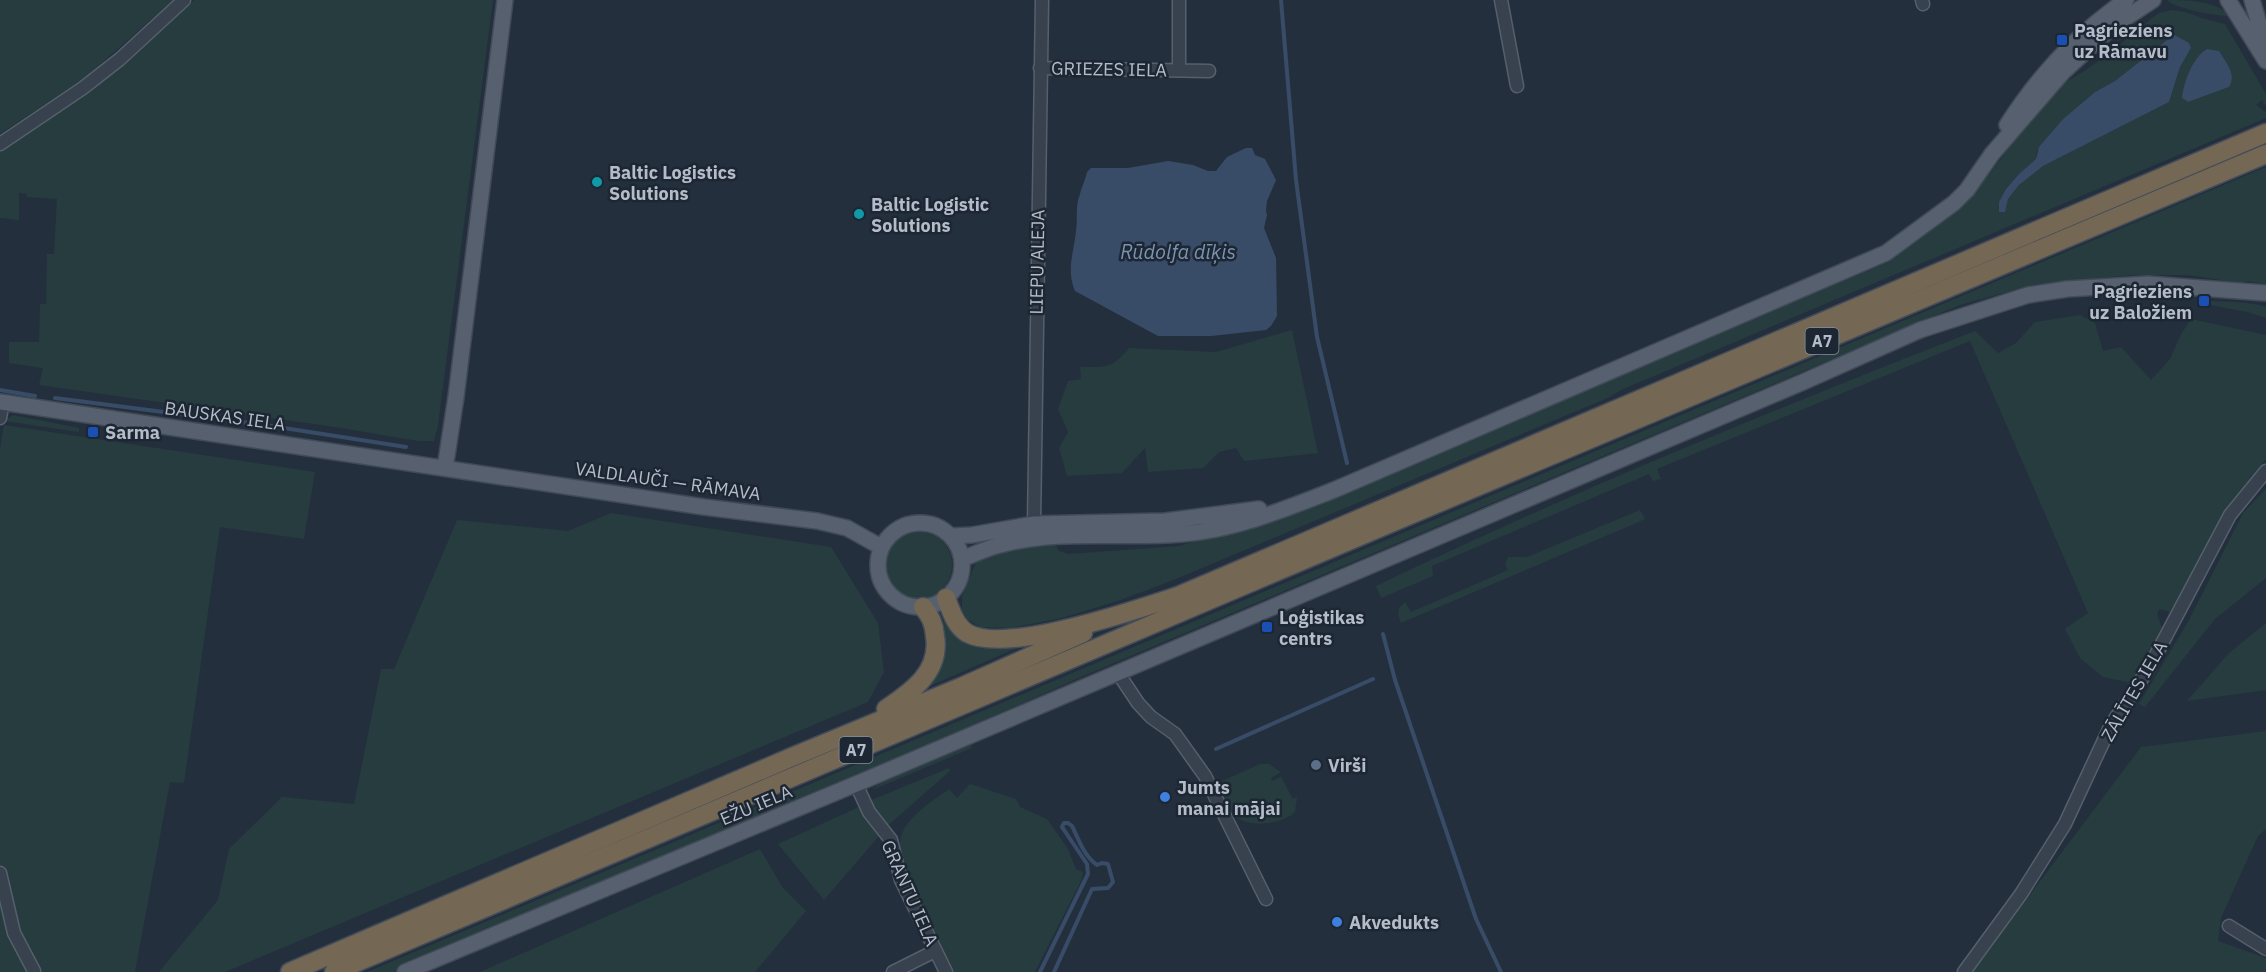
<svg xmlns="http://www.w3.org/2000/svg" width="2266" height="972" font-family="'IBM Plex Sans',sans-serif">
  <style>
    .green { fill: #263c3f; fill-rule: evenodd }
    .water { fill: #394c67 }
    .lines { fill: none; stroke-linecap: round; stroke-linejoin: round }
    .stream { stroke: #394c67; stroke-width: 4 }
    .minor-casing { stroke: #565f6c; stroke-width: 15 }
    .major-casing { stroke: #414a57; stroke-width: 18 }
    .highway-casing { stroke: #434c59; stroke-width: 21 }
    .minor { stroke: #38414e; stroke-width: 12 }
    .major { stroke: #56606e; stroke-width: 15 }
    .highway { stroke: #746855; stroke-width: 18 }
    .transit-dot { fill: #1a4fb4; stroke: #1d2633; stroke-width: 2 }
    .culture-dot { fill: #0f9aa8; stroke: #1d2633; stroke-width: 2 }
    .service-dot { fill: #5c6f8a; stroke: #1d2633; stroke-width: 2 }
    .shop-dot { fill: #3f7fe0; stroke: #1d2633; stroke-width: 2 }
    .labels { text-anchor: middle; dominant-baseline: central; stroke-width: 5; stroke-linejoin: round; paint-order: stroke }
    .shield { fill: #1d2633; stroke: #878f9c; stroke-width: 1.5 }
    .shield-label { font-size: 16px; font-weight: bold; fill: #b4bcc9 }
    .poi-label { font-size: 18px; font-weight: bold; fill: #b4bcc9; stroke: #1d2633; text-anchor: start }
    .street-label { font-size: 18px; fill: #b4bcc9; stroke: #1d2633 }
    .water-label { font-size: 20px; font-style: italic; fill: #7c92b1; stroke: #1d2633 }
  </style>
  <rect width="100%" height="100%" fill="#242f3e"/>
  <!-- green -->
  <path class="green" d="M0,0H173L86,77L0,134Z
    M194,0H493L438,425L434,441H418L335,427L39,385L43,368L9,363V342H39L40,304H46L47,254H54L57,199L27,197V194L19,193V220L0,218V151L91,92Z
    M2167,0C2190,0 2214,1 2233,16C2219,17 2176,9 2167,0Z
    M2172,10L2185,12L2202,18L2225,24L2266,94V105L2262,103L2264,102L2262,100L2256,105L2266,112V118L1621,390L1610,397L1171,581L1118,601L1062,618L1011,628L980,627L967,619L962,610V596L975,565L981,558L989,553L1054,542L1059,551L1068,554L1179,546L1306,508L1350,491L1879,266C1922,240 1960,212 1991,172C2012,145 2031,114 2056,90C2067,80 2079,75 2090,67C2113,52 2136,30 2159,13ZM2167,40L2191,48L2180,67L2169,102L2043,166L2019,185L2008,199L1998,209L2006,189L2019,174L2036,159L2037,151L2063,119L2095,92L2115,81ZM2219,52C2226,63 2236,74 2229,87L2188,102L2182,98L2192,67Z
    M2266,167V284L2248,281L2241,283L2187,275H2132L2037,284L1960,305L1081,677L973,725L394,972H367Z
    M2210,301C2229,302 2247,301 2266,307V318L2247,312L2210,305Z
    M2080,315L2095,323L2103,351L2121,347L2151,380L2170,359L2181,334L2191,319L2266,335V459L2223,513L2170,612L2159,609L2157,614L2162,628L2132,683L2103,677L2080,658L2065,629L2088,613L1970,341L1657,469L1661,479L1653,481L1649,474L1432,566L1433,576L1381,598L1376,586C1571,492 1773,410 1975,331L1998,353L2016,343L2035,322Z
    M1292,330L1318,453L1244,461L1236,448L1219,452L1203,468L1148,472L1145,448L1122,473L1067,476L1059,448L1068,432L1058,409L1068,381L1081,379L1080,367C1106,367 1112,369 1129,348L1216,352Z
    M13,415L79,428V432L4,421Z
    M4,425L315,472L304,539L220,527L184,783L170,782L135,972H0V448Z
    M2266,489V578L2215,619L2145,707L2139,704L2189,620L2243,513Z
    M1640,510L1645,519L1634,524L1401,623L1398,614L1399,608L1405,602L1411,612L1508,570L1505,564L1508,557H1527Z
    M611,513L831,547L878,623L884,672L868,702L225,972H159L218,900L229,849L282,797L354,804L381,669H394L457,520L568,531Z
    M884 565a34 34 0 1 1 68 0a34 34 0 1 1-68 0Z
    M943,621L951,628L1042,637L930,686L928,685Z
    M2266,623V690L2187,701L2229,653Z
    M2266,731V829L2258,836L2221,918L2218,941L2266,958V972H1972L2141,747Z
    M971,745L972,748L872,790L881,783Z
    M1269,764L1281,772L1271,778L1272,781L1281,777L1293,799L1297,797L1295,812C1282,824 1253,828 1238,818C1231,813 1228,806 1224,799C1221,793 1218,789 1220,782L1260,764Z
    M949,768L950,771L884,829L869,801Z
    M970,784L1016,799L1020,807L1047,819L1068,849L1076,869L1083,872L1081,881L1035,972H953C935,940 885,863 904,829C914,812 934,800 949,789L957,798Z
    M861,806L879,836L824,900L778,844Z
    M760,849L783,888L806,911L755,972H480Z"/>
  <!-- water -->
  <path class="water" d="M2171,33L2189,43L2191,48L2180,67L2169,102L2043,166L2019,185L2008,199L2005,212H1999V202L2006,189L2019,174L2036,159L2039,147L2063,119L2095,92L2115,81L2167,40Z
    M2207,49L2219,51C2226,63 2237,74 2229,87L2188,102L2182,98C2184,82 2192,58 2207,49Z
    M1246,148H1252L1255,155L1265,159L1276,180L1267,201L1266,211L1267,215L1264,228L1276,258L1277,316L1271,326L1266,330L1211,336H1158L1075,291C1066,270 1074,252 1076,231C1078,219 1075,206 1080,194C1082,186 1085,181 1087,172L1091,168H1128L1168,161L1193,165L1208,171H1216L1227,157Z"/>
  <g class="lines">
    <!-- stream -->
    <path class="stream" d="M1281,0L1296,180L1317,337L1347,463
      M2168,31L2169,34
      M0,390L35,396
      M55,398L249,423
      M271,426L406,447
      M1383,634L1395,680L1476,919L1501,972
      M1216,749L1373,679
      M1040,972L1088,874L1087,864L1062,827L1064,823H1068L1072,826C1079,840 1084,856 1097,865L1102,863L1108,864L1113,882L1108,888L1092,889L1054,972"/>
    <defs>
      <path id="minor" d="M1501,0L1517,86
        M1922,0L1923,4
        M1040,68L1209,71
        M1179,70V0
        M0,144L83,88L120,59L184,0
        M0,418L3,402
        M1034,524L1042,0
        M1118,673L1138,703L1151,717L1175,734L1205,776L1266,899
        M856,784L869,812L891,840L901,880L946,972
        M0,873L14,933L34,971
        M2229,926L2266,949
        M893,972L935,951
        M1964,972L2021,894L2065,824L2111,725L2149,668L2230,515L2266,471"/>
      <path id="major" d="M2228,0L2266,61
        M2252,0L2265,44V54
        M2007,125C2039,75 2077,34 2126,0
        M0,402L704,507L817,521L847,528L881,547
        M445,468L456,397L505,0
        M878 565a42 42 0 1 1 84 0a42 42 0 1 1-84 0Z
        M952,536L972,535L1034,524L1165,521L1259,509
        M962,559C975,554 987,548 1000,545C1060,529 1121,539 1182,534C1235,530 1285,509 1334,490L1886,253L1954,203L1967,190L1992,154L2063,72L2112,27L2153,0
        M405,972L856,784L1803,382L1920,330L2028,295L2067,289L2148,284L2266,293"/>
      <path id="highway" d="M946,598C951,611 955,625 967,633C1005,655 1136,610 1178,596L2266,133
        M886,709C911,692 941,672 935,636C934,624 931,616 923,607
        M290,972L792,757L961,687L1083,633
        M334,972L1379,528L2266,154"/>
    </defs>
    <!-- minor casing -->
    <use href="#minor" class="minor-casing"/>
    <!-- major casing -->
    <use href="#major" class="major-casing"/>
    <!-- highway casing -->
    <use href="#highway" class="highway-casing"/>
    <!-- minor -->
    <use href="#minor" class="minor"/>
    <!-- major -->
    <use href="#major" class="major"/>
    <!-- highway -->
    <use href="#highway" class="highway"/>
  </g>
  <!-- markers -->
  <g class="transit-dot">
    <rect x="2056" y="34" width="12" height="12" rx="3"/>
    <rect x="2198" y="295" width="12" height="12" rx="3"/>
    <rect x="87" y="426" width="12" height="12" rx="3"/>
    <rect x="1261" y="621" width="12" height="12" rx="3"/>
  </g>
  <g class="culture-dot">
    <circle cx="597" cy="182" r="6"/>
    <circle cx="859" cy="214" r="6"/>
  </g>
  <circle class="service-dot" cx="1316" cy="765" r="6"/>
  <g class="shop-dot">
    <circle cx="1165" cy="797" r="6"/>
    <circle cx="1337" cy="922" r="6"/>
  </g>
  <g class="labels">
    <!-- shield labels -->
    <g class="shield">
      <rect x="1805.5" y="328" width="33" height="26" rx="4.5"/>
      <rect x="839.5" y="737" width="33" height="26" rx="4.5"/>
    </g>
    <g class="shield-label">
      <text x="1822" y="341">A7</text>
      <text x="856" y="750">A7</text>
    </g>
    <!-- poi labels -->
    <g class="poi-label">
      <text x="2074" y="30">Pagrieziens<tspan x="2074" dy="21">uz Rāmavu</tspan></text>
      <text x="609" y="172">Baltic Logistics<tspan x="609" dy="21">Solutions</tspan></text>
      <text x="871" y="204">Baltic Logistic<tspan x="871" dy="21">Solutions</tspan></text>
      <text x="2192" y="291" text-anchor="end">Pagrieziens<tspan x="2192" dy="21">uz Baložiem</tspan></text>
      <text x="105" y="432">Sarma</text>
      <text x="1279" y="617">Loģistikas<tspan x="1279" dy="21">centrs</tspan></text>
      <text x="1328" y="765">Virši</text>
      <text x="1177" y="787">Jumts<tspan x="1177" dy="21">manai mājai</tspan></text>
      <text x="1349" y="922">Akvedukts</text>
    </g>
    <!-- street labels -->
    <g class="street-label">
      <text transform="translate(1109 69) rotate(1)">GRIEZES IELA</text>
      <text transform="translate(1037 262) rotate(-89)">LIEPU ALEJA</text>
      <text transform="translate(225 416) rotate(8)">BAUSKAS IELA</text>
      <text transform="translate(668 481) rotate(8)">VALDLAUČI — RĀMAVA</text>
      <text transform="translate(2134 691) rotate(-60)">ZĀLĪTES IELA</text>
      <text transform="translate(756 805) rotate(-23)">EŽU IELA</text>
      <text transform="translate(910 893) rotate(66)">GRANTU IELA</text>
    </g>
    <!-- water labels -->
    <g class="water-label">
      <text x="1178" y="251">Rūdolfa dīķis</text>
    </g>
  </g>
</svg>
